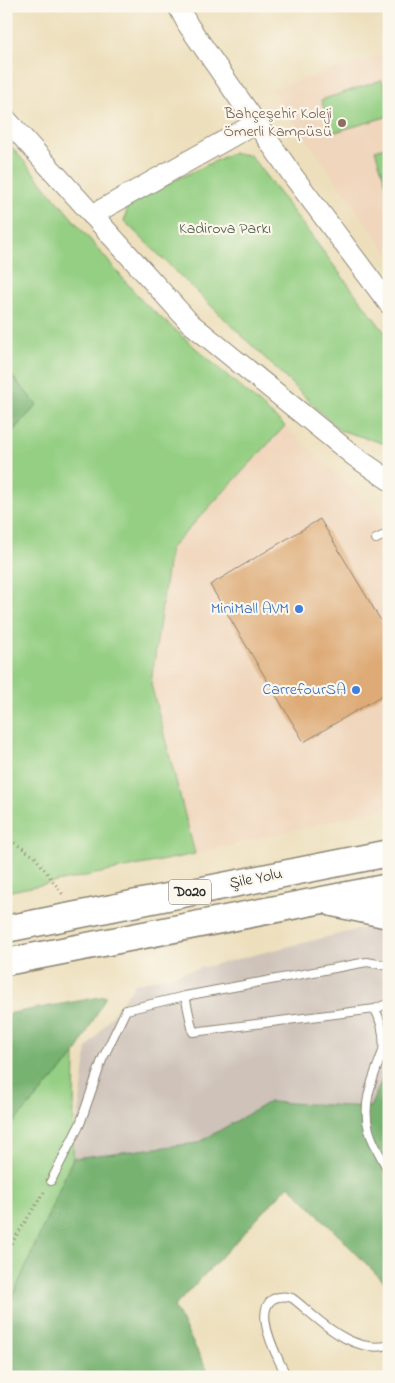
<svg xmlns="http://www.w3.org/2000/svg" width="395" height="1383" font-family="'Indie Flower',sans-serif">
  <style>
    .built { fill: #f0d6bc }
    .industrial { fill: #cec2b9 }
    .green { fill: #94cf83; stroke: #607d57 }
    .forest { fill: #77b271; stroke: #516e4e }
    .building { fill: #deab77 }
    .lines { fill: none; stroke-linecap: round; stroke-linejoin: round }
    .service-casing { stroke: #8c8574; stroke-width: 10 }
    .tertiary-casing { stroke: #8c8574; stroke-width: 22 }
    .trunk-casing { stroke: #8c8574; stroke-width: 29 }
    .path { stroke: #8c8574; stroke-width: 3; stroke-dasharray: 1 4; stroke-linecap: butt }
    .service { stroke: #fff; stroke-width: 8 }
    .tertiary { stroke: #fff; stroke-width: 20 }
    .trunk { stroke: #fff; stroke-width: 26 }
    .education-dot { fill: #8d6e63; stroke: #fbf7ec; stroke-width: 2 }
    .shop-dot { fill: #3f7fe0; stroke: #fbf7ec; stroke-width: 2 }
    .labels { text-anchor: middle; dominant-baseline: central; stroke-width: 4.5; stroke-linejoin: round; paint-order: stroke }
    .shield { fill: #fbf7ec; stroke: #696865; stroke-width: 1 }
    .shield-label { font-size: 15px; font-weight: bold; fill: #2b2b2b }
    .education-label { font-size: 16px; fill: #785e54; stroke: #fbf7ec; text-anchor: end }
    .park-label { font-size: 16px; fill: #4a5c45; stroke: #fbf7ec }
    .shop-label { font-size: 16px; fill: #366cbe; stroke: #fbf7ec; text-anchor: end }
    .street-label { font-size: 16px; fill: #2b2b2b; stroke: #fbf7ec }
  </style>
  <rect width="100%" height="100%" fill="#fbf7ec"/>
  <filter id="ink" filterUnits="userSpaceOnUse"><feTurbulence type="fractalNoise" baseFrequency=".02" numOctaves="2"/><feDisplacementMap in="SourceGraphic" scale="10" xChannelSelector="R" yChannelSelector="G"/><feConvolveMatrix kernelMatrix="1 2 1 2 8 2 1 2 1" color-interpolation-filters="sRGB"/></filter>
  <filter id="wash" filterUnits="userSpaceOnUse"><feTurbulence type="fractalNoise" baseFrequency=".0096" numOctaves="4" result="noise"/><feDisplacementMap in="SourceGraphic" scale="20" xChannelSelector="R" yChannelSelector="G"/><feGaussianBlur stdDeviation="1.12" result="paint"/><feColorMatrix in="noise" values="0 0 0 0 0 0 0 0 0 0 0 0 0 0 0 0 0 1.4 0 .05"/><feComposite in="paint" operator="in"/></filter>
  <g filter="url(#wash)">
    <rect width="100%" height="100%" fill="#eddfbc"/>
    <!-- built -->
    <path class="built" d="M389,53V255L271,89Z
      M285,426L389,523V807L195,854L151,684L170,549Z"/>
    <!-- industrial -->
    <path class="industrial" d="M376,925L389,930V1064L370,1107L269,1102L198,1143L73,1158L87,1049L135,984Z"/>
    <!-- green -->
    <path class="green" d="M382,80L389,99V116L332,133L321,100Z
      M6,140L142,301L285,426L170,549L151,684L195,854L6,892V438L37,405L6,369Z
      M389,146V193L375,150Z
      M232,153L250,155L389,338V445L339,430L124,221L129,202Z
      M75,1055L73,1158L6,1312V1131Z"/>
    <!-- forest -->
    <path class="forest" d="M6,369L37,405L6,438Z
      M106,996L75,1055L6,1131V1014Z
      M389,1064V1287L289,1185L174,1307L211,1377H132L131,1375L128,1377H6V1312L73,1158L198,1143L269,1102L370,1107Z"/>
    <g id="blocks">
      <!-- building -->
      <path class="building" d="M320,519L389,634V691L304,742L210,585Z"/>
    </g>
  </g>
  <g filter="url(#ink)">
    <use href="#blocks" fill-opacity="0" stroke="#8c8574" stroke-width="1"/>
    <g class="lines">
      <defs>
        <path id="service" d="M376,539L389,533
          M185,996L193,1032L375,1009L389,1003
          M375,1009C382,1023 385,1035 383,1051C374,1076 361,1103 369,1130C373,1145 382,1158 389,1172
          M51,1181L80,1124L102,1060L126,1010L185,996L367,962L389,966
          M287,1377C279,1361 252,1312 273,1299C279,1296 286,1296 292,1298C298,1302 304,1308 310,1313C331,1331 359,1353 389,1345"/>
        <path id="tertiary" d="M178,6L188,25L293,176L389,304
          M6,119L190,323L354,456L389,480
          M92,215L256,123"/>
        <path id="trunk" d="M333,903L389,915
          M6,929L389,853
          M6,962L389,887"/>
      </defs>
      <!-- service casing -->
      <use href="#service" class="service-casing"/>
      <!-- tertiary casing -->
      <use href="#tertiary" class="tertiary-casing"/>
      <!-- trunk casing -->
      <use href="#trunk" class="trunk-casing"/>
      <!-- path -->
      <path class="path" d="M6,837L35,857L64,896
        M6,1252L46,1189"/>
      <!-- service -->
      <use href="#service" class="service"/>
      <!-- tertiary -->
      <use href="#tertiary" class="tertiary"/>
      <!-- trunk -->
      <use href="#trunk" class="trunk"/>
    </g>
  </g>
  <!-- markers -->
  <circle class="education-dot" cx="342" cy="123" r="5"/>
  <g class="shop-dot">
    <circle cx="299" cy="609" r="5"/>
    <circle cx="356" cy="690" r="5"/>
  </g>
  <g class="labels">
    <!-- shield labels -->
    <rect class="shield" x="169" y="879.5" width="42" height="25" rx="4"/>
    <g class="shield-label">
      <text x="190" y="892">D020</text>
    </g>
    <!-- education labels -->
    <g class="education-label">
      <text x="332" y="114">Bahçeşehir Koleji<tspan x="332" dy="18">Ömerli Kampüsü</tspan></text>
    </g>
    <!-- park labels -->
    <g class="park-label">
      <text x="225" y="229">Kadirova Parkı</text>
    </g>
    <!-- shop labels -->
    <g class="shop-label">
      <text x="289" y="609">MiniMall AVM</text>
      <text x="346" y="690">CarrefourSA</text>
    </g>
    <!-- street labels -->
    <g class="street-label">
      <text transform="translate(256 879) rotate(-11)">Şile Yolu</text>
    </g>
  </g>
  <!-- margin -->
  <rect width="395" height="1383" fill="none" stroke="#fbf7ec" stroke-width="25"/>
</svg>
